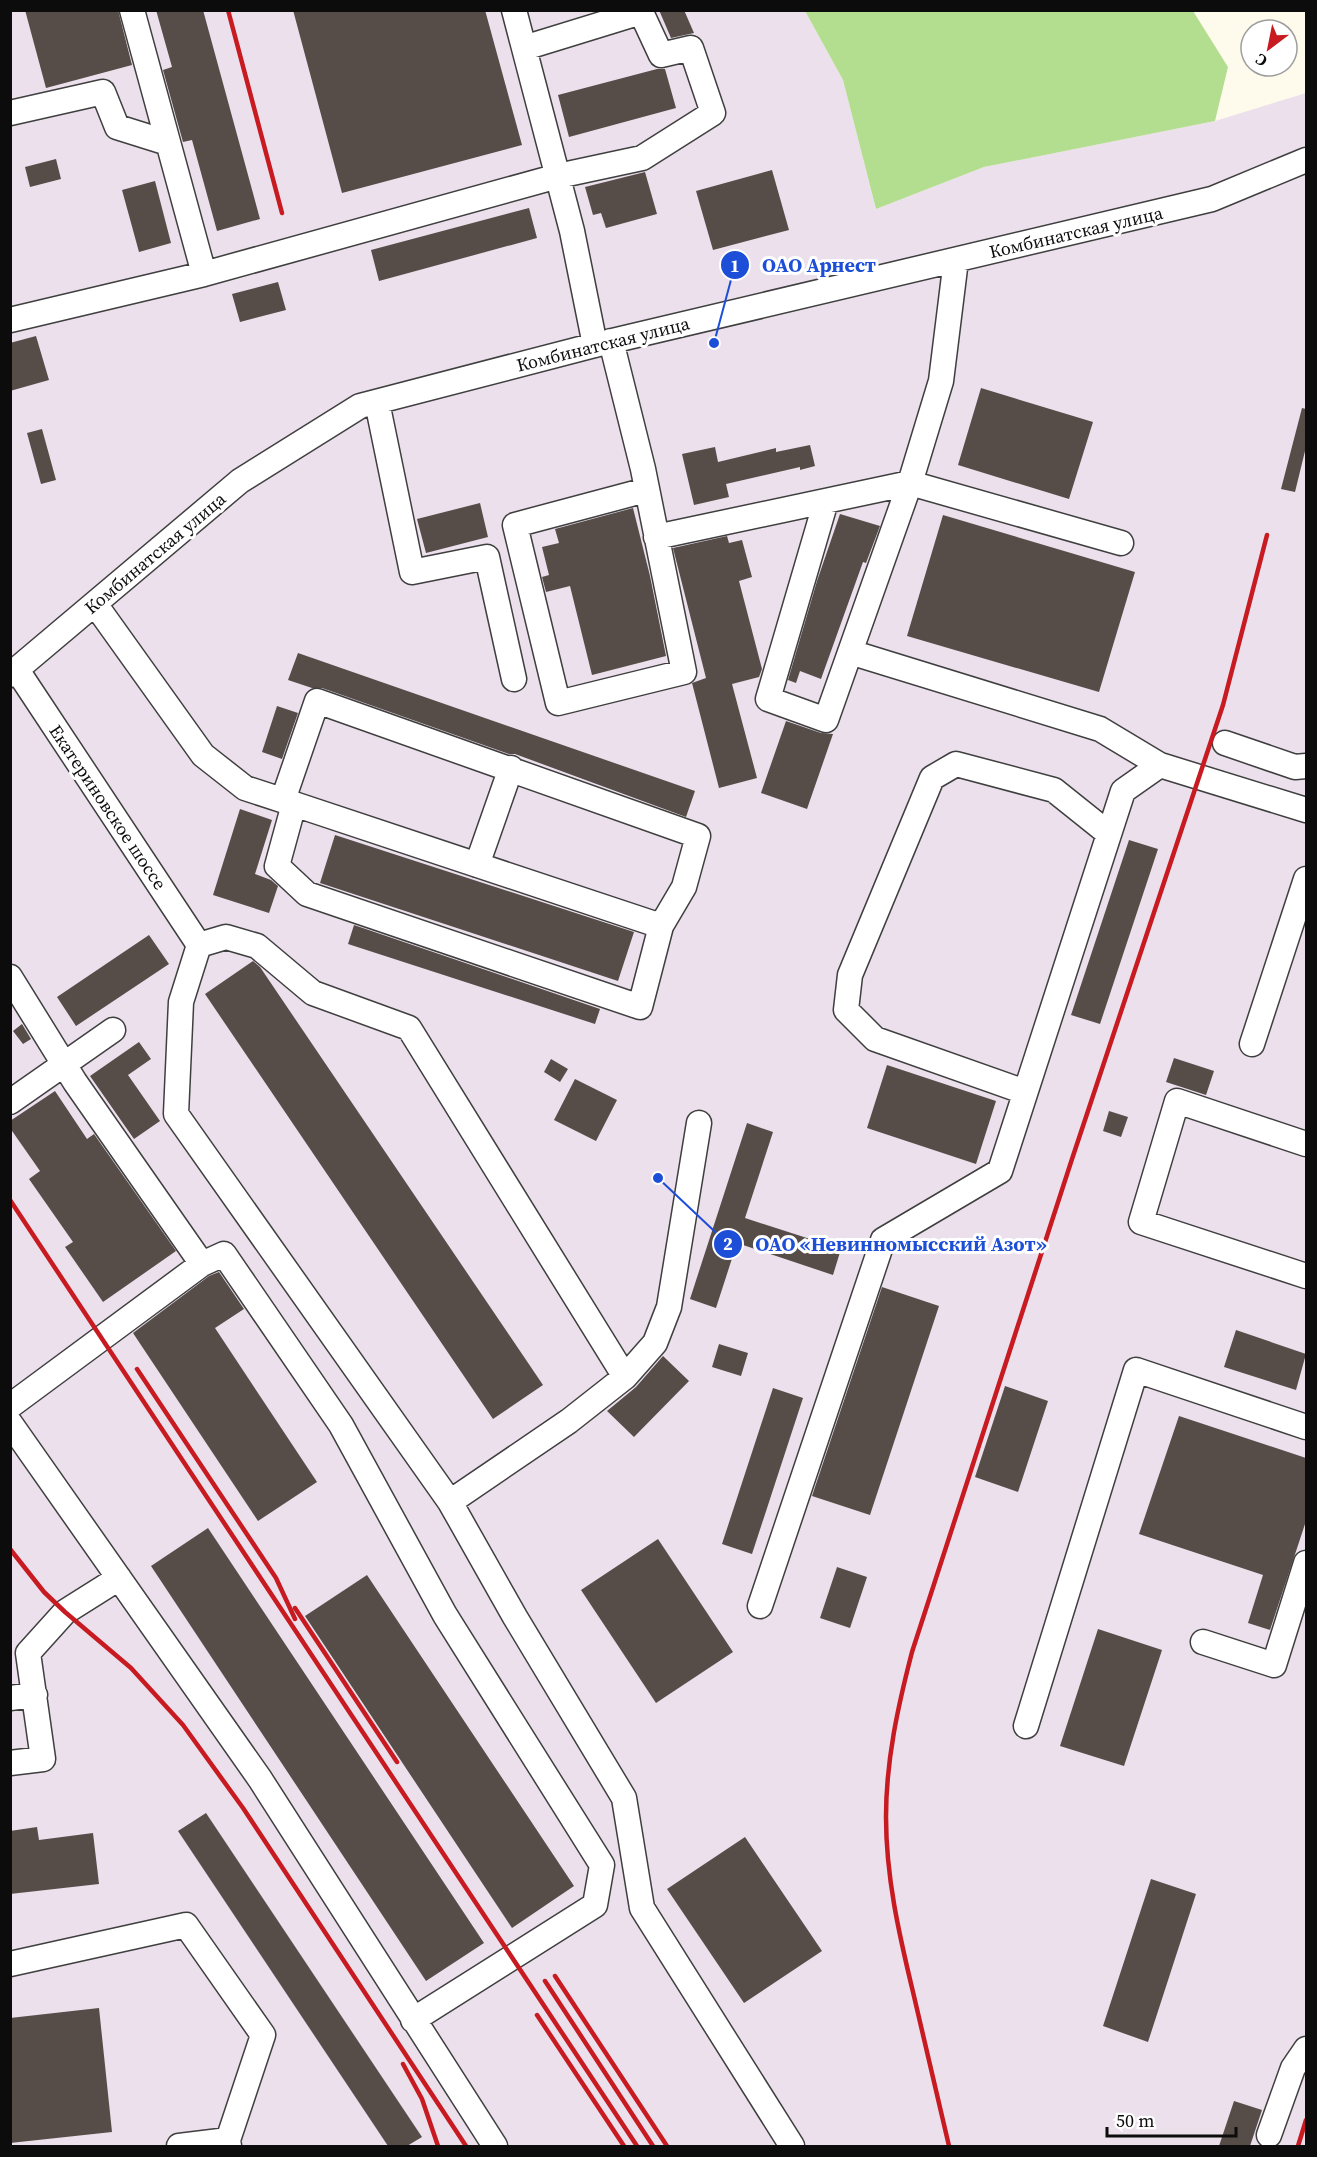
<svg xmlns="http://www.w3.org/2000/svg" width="1317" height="2157" font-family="'Source Serif 4',serif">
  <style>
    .industrial { fill: #ebe0ec }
    .forest { fill: #b3de90 }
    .building { fill: #564d48 }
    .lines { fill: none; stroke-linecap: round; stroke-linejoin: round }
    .minor-casing { stroke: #3f3f3f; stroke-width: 27 }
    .minor { stroke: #fff; stroke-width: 24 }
    .rail { stroke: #c71a21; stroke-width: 4.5 }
    .labels { text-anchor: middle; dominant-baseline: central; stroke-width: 6; stroke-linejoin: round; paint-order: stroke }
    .street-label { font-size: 18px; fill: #0c0c0c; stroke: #fff }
    .leader { fill: none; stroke: #1d4ed8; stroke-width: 2 }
    .callout-dot { fill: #1d4ed8; stroke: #fff; stroke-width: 2 }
    .mark-label { font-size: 18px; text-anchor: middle; font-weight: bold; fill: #fff }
    .callout-label { font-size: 20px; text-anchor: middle; font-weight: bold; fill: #1d4ed8; stroke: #fff; stroke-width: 6; stroke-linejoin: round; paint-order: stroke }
  </style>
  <rect width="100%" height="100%" fill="#fffbec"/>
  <!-- industrial -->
  <path class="industrial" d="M11,11H805L843,80L876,209L984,167L1215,121L1306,93V2146H11Z"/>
  <!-- forest -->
  <path class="forest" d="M805,11H1193L1228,67L1215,121L984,167L876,209L843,80Z"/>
  <!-- building -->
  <path class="building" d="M25,10H118L132,65L46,88Z
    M156,10H203L260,219L217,231L192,140L183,142L163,70L172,67Z
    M293,10H485L522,145L342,193Z
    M659,10H684L694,33L671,38Z
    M657,69H665L676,108L569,137L558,95Z
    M56,159L61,179L30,187L25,167Z
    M772,170L789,230L713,250L696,191Z
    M645,172L657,214L606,228L601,213L593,215L585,187Z
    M155,181L171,243L139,252L122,190Z
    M529,208L537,238L379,281L371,250Z
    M278,282L286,310L240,322L232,294Z
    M36,336L49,380L10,391V343Z
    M981,388L1093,422L1069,499L958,465Z
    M1302,408L1306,409V447L1295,492L1281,489Z
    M42,429L56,480L41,484L27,433Z
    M810,445L815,466L800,470V467L726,484L729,497L694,505L682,454L715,447L718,462L776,448V452Z
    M480,503L488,537L426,553L417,519Z
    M633,508L650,576L666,656L592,675L570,586L546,592L542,577L549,575L542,547L559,543L555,529Z
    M840,514L880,526L866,563L863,562L821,679L800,671L796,683L788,680L817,581Z
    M943,515L1135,572L1099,692L907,636Z
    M727,536L729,543L742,540L752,577L739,581L762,669L759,677L732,684L757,778L719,788L692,683L706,678L673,548Z
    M298,653L695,791L686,817L515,754H509L322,688H312L288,680Z
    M277,706L298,713L282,759L262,752Z
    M786,721L821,733L833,734L807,809L761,793Z
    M240,809L272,820L255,874L271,880L278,886L269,913L213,895Z
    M335,835L634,932L618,981L320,883Z
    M1129,840L1158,849L1100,1024L1071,1015Z
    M354,925L600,1009L595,1024L348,944Z
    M149,935L169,964L76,1026L57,997Z
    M253,961L260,967L543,1385L493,1419L205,994Z
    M22,1024L31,1039L23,1044L13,1031Z
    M139,1042L151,1059L128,1075L160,1121L134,1139L90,1076Z
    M1174,1058L1214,1071L1206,1095L1166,1082Z
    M551,1059L568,1069L560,1082L544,1072Z
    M887,1065L996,1101L976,1164L867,1128Z
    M575,1079L617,1100L596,1141L554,1120Z
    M55,1091L87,1139L94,1134L176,1251L103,1302L65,1247L73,1242L29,1179L40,1171L10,1128V1121Z
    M1109,1111L1128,1117L1121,1137L1103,1131Z
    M747,1123L773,1132L745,1218L841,1249L833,1275L737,1243L716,1308L690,1299Z
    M219,1272L244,1309L215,1328L317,1482L258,1521L133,1333L209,1276Z
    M882,1287L939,1306L870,1515L812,1496Z
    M1236,1330L1306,1354L1296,1390L1224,1367Z
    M719,1344L748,1353L741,1376L712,1367Z
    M663,1356L689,1381L634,1437L607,1411L636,1387Z
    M1005,1386L1048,1401L1018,1492L975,1477Z
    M773,1388L803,1398L752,1554L722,1544Z
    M1179,1416L1306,1458V1521L1270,1630L1248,1623L1263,1575L1139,1534Z
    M208,1528L484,1943L426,1981L151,1566Z
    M658,1539L733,1652L656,1703L581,1590Z
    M837,1567L867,1577L850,1628L820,1618Z
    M367,1575L574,1886L512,1928L305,1616Z
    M1098,1629L1162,1650L1124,1766L1060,1746Z
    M206,1813L422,2137L407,2146H388L178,1831Z
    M37,1827L39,1840L93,1833L99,1884L10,1894V1831Z
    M745,1837L822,1951L744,2003L667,1889Z
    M1151,1879L1196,1894L1148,2042L1103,2026Z
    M99,2008L112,2132L10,2143V2018Z
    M1234,2101L1262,2110L1250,2146H1219Z"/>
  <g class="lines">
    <defs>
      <path id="minor" d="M132,10L204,274
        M514,10L572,231L595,345
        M10,113L103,92L117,127L168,143
        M10,320L204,274L558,176L642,158L713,113L691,48L661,55L641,12L524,48
        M611,341L643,469L684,672L558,703L515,525L646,490
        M377,402L412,572L487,557L514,679
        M826,501L768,699L826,720L910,483L941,381L956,260
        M656,537L910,483L1121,543
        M95,604L203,755L245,788L294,804L661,926L640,1007L307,894L277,866L294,804
        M850,652L1100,729L1160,765L1306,810
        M17,670L199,945
        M10,675L240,481L360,406L595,345L1212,199L1306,160
        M1225,743L1295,767L1306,766
        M283,800L317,701L698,836L684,887L661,926
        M477,865L511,768
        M199,945L181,1002L176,1114L450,1502L515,1617L624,1798L642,1908L792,2146
        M199,945L226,937L257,946L313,993L409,1028L625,1377
        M10,977L75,1082L202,1264L10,1406
        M1252,1044L1306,879
        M1025,1092L875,1039L846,1010L850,975L932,778L956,764L1054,790L1109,834
        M10,1102L113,1030
        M1306,1144L1177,1101L1141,1222L1306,1276
        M202,1264L224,1254L341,1425L445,1615L602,1865L595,1905L413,2020
        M10,1423L260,1779L495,2146
        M450,1502L569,1421L625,1377L655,1343L669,1307L699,1123
        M760,1606L883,1240L1000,1171L1123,791L1160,765
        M1203,1642L1274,1665L1306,1563
        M10,1698L35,1695
        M1026,1726L1136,1370L1306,1427
        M10,1763L43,1759L28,1653L65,1612L119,1578
        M10,1964L186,1925L263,2035L228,2140L229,2146
        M1269,2135L1293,2068L1306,2049
        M179,2146L228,2140"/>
    </defs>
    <!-- minor casing -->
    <use href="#minor" class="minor-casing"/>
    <!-- minor -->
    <use href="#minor" class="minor"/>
    <!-- rail -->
    <path class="rail" d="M228,10L282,213
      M10,1200L637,2146
      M137,1369L276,1578L295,1619
      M10,1549L44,1592L65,1612L131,1668L183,1725L243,1808L466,2146
      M295,1608L397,1762
      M555,1976L667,2146
      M545,1981L653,2146
      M537,2015L624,2146
      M403,2064L422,2099L438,2146
      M949,2146C937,2095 925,2043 913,1992C899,1934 886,1877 886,1817C886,1760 898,1706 912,1652L1072,1159L1223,705L1267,535
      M1298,2146L1306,2120"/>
  </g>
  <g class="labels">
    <!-- street labels -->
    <g class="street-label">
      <text transform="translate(1076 232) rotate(-13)">Комбинатская улица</text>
      <text transform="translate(603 344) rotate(-14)">Комбинатская улица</text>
      <text transform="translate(155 553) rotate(-40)">Комбинатская улица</text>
      <text transform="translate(108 807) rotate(56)">Екатериновское шоссе</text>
    </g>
  </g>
  <!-- callouts -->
  <path class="leader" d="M714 343L735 265M658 1178L728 1244"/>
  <g class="callout-dot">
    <circle cx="714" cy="343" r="6"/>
    <circle cx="658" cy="1178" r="6"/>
    <circle cx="735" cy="265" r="15"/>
    <circle cx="728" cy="1244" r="15"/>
  </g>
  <g class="mark-label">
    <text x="735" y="272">1</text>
    <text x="728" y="1250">2</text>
  </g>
  <g class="callout-label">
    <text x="819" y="272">ОАО Арнест</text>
    <text x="901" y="1251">ОАО «Невинномысский Азот»</text>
  </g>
  <!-- border -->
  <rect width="1317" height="2157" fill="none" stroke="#0c0c0c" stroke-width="24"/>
  <!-- north arrow -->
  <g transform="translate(1269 48) rotate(212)"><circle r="28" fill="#ffffff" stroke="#9e9e9e" stroke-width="1.5"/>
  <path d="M0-4.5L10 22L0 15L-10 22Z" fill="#c71a21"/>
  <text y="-9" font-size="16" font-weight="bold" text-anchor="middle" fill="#0c0c0c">С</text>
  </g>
  <!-- scale -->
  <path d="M1107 2127v9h129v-9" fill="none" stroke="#0c0c0c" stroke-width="3"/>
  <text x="1116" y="2127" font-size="18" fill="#0c0c0c" stroke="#ffffff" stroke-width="4.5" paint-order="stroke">50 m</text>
</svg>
